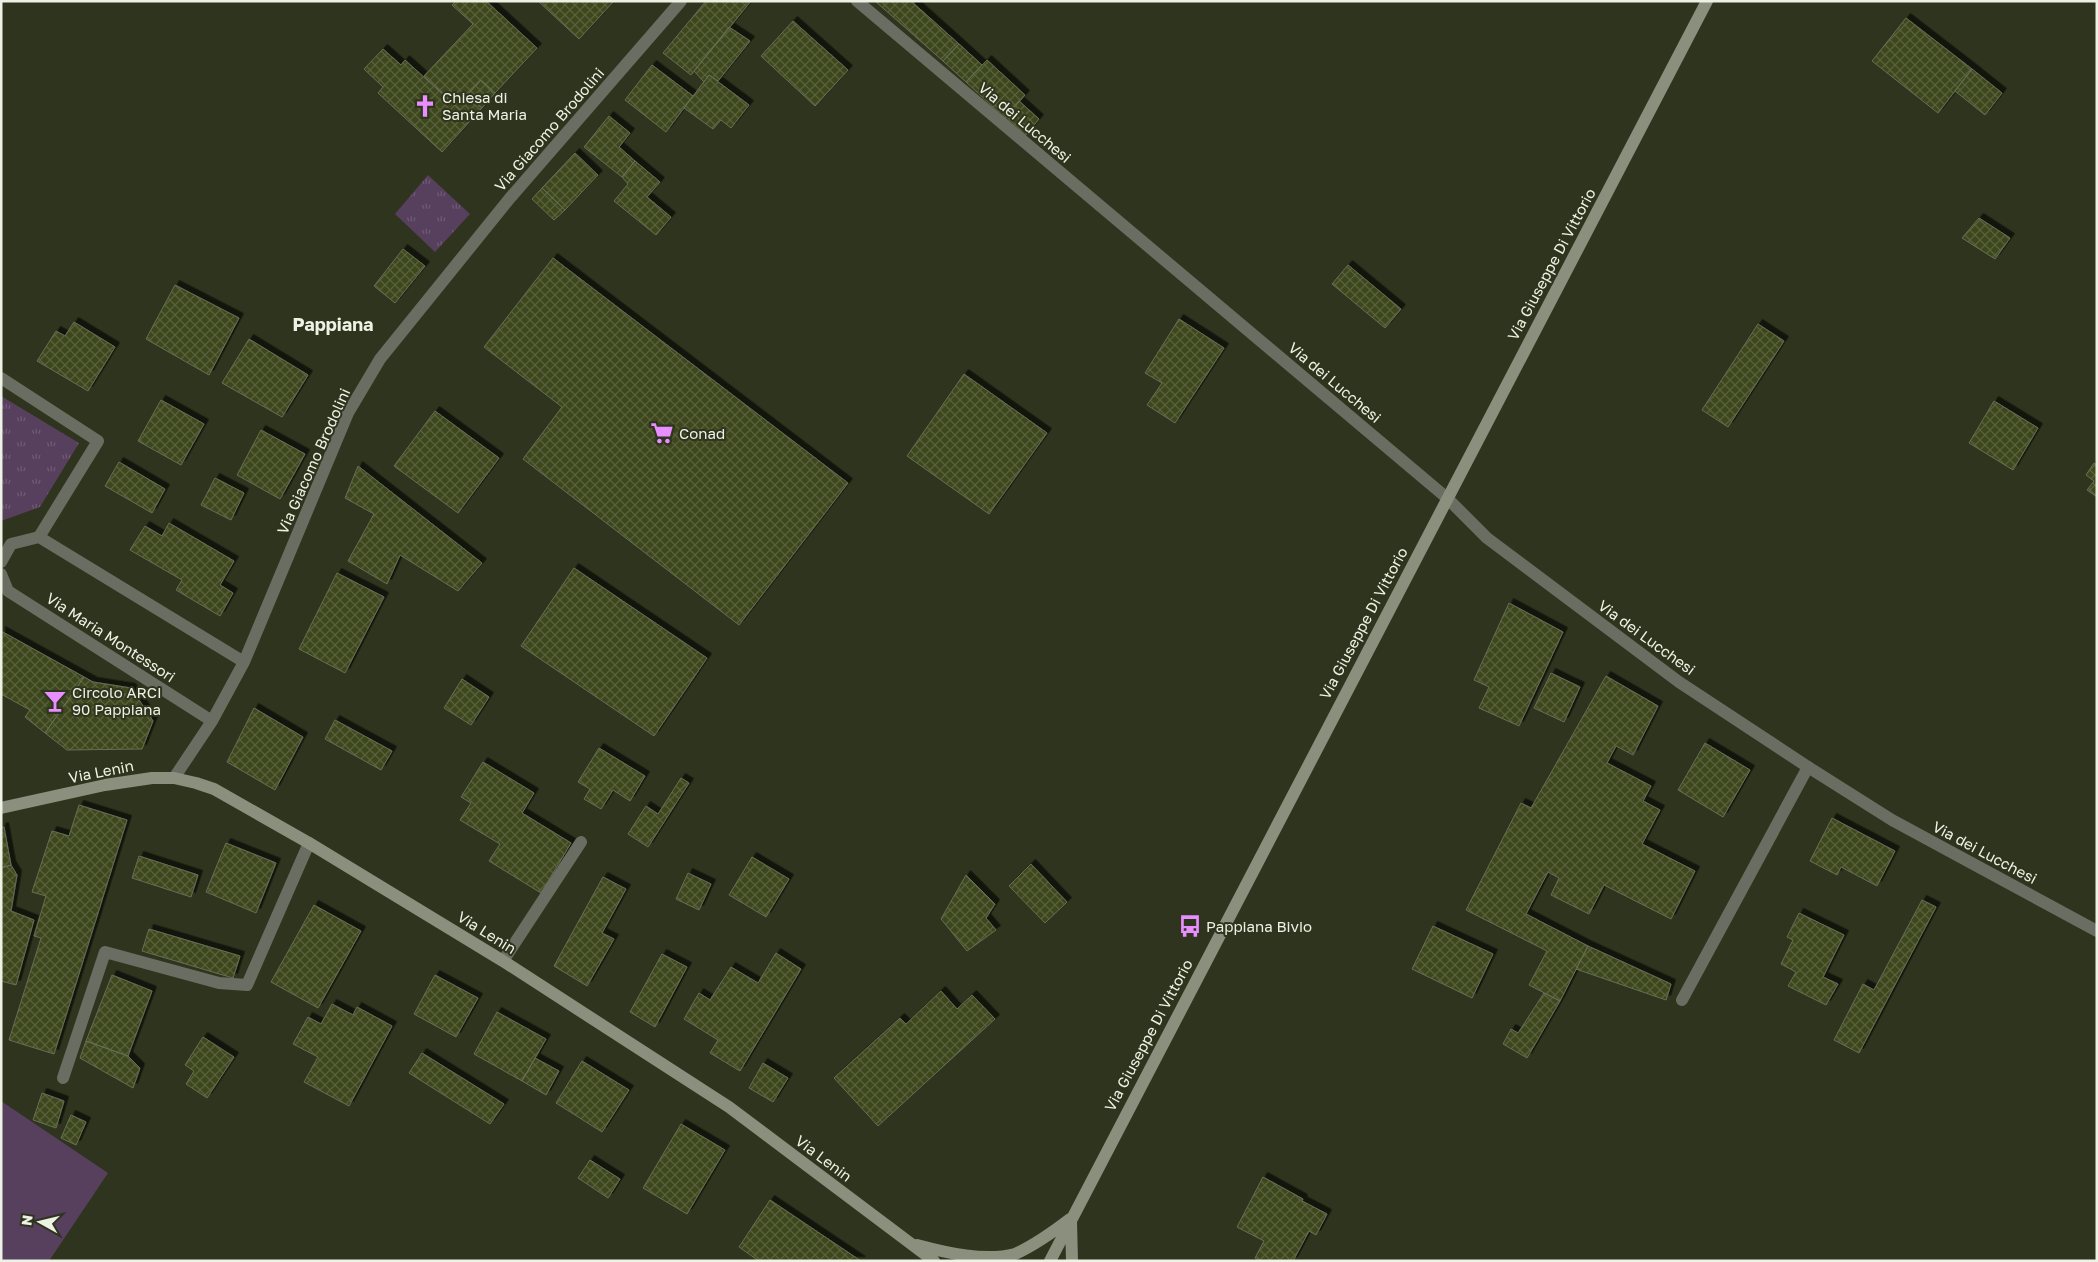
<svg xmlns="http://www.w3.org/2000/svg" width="2098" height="1262" font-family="'Golos Text',sans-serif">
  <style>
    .grass { fill: url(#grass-tufts) }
    .green { fill: #573f5e }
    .building { fill: url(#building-cross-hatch); stroke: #676e55; filter: url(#shadow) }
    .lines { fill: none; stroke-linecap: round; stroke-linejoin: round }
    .lane { stroke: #6a6e62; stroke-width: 12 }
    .street { stroke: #6a6e62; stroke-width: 12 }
    .secondary { stroke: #8a8f7e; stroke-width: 12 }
    .labels { text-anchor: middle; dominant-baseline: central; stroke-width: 4; stroke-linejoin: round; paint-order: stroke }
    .poi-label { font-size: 15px; fill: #eef2e4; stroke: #2e341d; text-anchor: start }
    .street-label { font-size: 15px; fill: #eef2e4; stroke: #2e341d }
    .quarter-label { font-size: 18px; font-weight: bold; fill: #eef2e4; stroke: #2e341d }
  </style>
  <defs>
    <pattern id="grass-tufts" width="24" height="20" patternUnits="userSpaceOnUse" patternTransform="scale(1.25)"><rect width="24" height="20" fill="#573f5e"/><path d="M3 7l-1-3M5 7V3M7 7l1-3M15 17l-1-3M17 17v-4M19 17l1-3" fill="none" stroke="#6f5b75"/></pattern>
    <pattern id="building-cross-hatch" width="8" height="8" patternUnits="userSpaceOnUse" patternTransform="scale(1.25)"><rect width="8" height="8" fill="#3d461c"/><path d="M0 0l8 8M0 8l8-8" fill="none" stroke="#59613d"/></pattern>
    <filter id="shadow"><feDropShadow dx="4.5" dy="-4.5" stdDeviation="0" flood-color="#0009"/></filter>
  </defs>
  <rect width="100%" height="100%" fill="#2e341d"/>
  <!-- grass -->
  <path class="grass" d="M428,175L470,214L435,252L395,214Z
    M1,396L79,443L40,507L1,521Z"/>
  <!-- green -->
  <path class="green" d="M1,1101L108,1173L49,1261H1Z"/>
  <!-- building -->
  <path class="building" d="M456,1H486L537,48L495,93L481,80L467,95L482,108L471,120L424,76L473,24L452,5Z
    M538,1H614L579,39Z
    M706,1H751L691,75L663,53Z
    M875,1H911L959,44L943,61Z
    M1906,18L1972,69L1938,113L1872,61Z
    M793,21L848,70L815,106L761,56Z
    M729,27L750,41L718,81L709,75L704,82L694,71Z
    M959,44L982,65L966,82L943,61Z
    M383,49L401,65L405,60L471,120L442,152L378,93L383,87L364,69Z
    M987,60L1025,95L1005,118L966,82Z
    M652,65L693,96L666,132L625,100Z
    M1972,69L2002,93L1985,115L1955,91Z
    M709,75L749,105L731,128L721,120L713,129L684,108Z
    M481,80L495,93L482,108L467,95Z
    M1019,101L1039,119L1025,136L1005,118Z
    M609,116L630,133L619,147L635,161L622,177L584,147Z
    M575,153L598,175L565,210L542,188Z
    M635,161L660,182L647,197L671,217L656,235L614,201L628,184L622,177Z
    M542,188L565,210L554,220L532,199Z
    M1979,218L2010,238L1995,259L1962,238Z
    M403,249L425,266L395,303L374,286Z
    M553,258L848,483L739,625L523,459L562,407L484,347Z
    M1348,265L1401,309L1385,328L1332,284Z
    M175,285L239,318L209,375L146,339Z
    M1179,319L1224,348L1175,423L1147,405L1162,383L1145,373Z
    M74,322L115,347L88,391L37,361L56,331L65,336Z
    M1758,324L1784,341L1728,427L1702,410Z
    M249,339L308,375L282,417L222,383Z
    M964,374L1047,433L989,514L907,456Z
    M161,400L204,424L181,465L138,441Z
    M1994,401L2038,428L2013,470L1969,443Z
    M435,411L499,458L458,513L394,466Z
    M261,430L305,454L280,499L237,475Z
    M119,462L165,489L152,513L105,486Z
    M2094,463L2097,465V497L2087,490L2094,481L2086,475Z
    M358,466L482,563L458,591L400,555L387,584L348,561L374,514L345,498Z
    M215,478L244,493L231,520L201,505Z
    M169,523L234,561L220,585L233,593L220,616L176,590L182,580L130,550L145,526L162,536Z
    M574,568L707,658L654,736L521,646Z
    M337,573L384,597L345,673L299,649Z
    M1509,603L1563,632L1519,726L1479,708L1489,687L1474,680Z
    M1,631L84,677L45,733L25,717L30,710L1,694Z
    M1551,673L1580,687L1564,722L1534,708Z
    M1606,676L1658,706L1633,755L1616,746L1607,763L1651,786L1643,801L1660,810L1642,844L1695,871L1671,919L1604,885L1589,914L1551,895L1559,878L1548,872L1526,914L1588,946L1560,1001L1529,985L1547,951L1466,910L1521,803L1531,808Z
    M84,677L93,682L131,688L153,721L142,749L67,750L45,733Z
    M462,679L489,697L471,725L444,708Z
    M254,708L303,737L275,790L227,762Z
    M335,720L392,751L381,770L325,739Z
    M1705,743L1750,770L1723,817L1678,790Z
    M599,748L645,776L630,801L613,790L601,809L584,799L590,789L578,782Z
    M483,762L534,793L522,813L571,843L541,893L489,861L500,844L460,820L471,803L461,797Z
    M681,778L689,783L648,847L628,834L646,806L658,814Z
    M79,805L127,820L54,1054L9,1040L41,938L34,936L46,896L32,892L52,831L69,836Z
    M1832,818L1895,851L1877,886L1841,867L1837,875L1810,861Z
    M4,827L11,865L1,868V828Z
    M226,843L276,863L256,913L206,892Z
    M139,856L198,875L191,897L132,878Z
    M752,857L789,879L766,917L729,895Z
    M1031,864L1067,902L1045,923L1009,886Z
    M11,865L17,875L11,911L34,920L16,985L1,981V868Z
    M688,873L711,884L699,910L676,899Z
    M966,875L995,904L986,918L996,930L967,951L941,919Z
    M603,877L626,889L602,933L614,939L587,986L554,966Z
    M1922,900L1936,907L1859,1053L1834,1040L1863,984L1874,990Z
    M314,905L361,931L318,1008L271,982Z
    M1799,913L1844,935L1823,977L1838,984L1826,1005L1788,986L1796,972L1781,964L1793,940L1787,937Z
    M1433,926L1493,954L1472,998L1412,969Z
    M149,929L240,956L233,978L142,951Z
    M1588,946L1671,984L1666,1000L1576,969Z
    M776,953L801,969L740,1071L710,1053L718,1040L684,1019L699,993L710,1000L731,967L758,983Z
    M662,954L687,967L655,1027L630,1012Z
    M112,975L152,991L128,1056L86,1041Z
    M435,975L478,998L456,1037L414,1014Z
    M941,991L957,1009L972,995L995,1019L878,1126L834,1078L900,1018L906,1024Z
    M1544,993L1560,1001L1527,1058L1503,1044L1511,1029L1518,1033Z
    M332,1004L353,1015L357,1007L392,1026L349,1106L304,1082L318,1057L293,1044L308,1017L321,1024Z
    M497,1012L546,1039L522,1081L474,1054Z
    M203,1037L234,1057L207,1098L186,1084L194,1071L185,1065Z
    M86,1041L128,1056L140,1068L133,1088L80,1058Z
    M422,1053L504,1104L490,1124L409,1073Z
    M535,1058L559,1071L546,1095L522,1081Z
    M582,1061L629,1090L602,1132L556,1103Z
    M763,1063L788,1078L773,1102L749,1088Z
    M42,1093L64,1101L56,1128L33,1120Z
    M71,1115L86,1122L76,1145L61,1138Z
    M681,1124L725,1150L687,1214L643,1188Z
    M590,1160L620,1179L608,1198L578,1178Z
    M1263,1177L1303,1199L1302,1201L1327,1214L1316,1235L1309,1231L1293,1261H1260L1255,1258L1264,1241L1237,1227Z
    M770,1200L861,1261H759L739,1247Z"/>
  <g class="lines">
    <!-- lane -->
    <path class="lane" d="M503,961L581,842
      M1682,1000L1808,767
      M63,1078L105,952L219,983L247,985L309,843"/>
    <!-- street -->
    <path class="street" d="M857,1L1447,498L1487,538L1679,682L1808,767L1892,820L2097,931
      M1,378L98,441L39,537
      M1,562L11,544L39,537L244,662
      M1,574L8,591L212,721
      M174,778L212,721L244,662L348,413L380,359L510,198L681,1"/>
    <!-- secondary -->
    <path class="secondary" d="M1,808L105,785L152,778H174L196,783L214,789L309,843L503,961L729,1107L934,1261
      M1071,1221L1072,1261
      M917,1245C947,1253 985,1262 1015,1254C1035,1245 1053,1232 1070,1219
      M1050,1261L1707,1"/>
  </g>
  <!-- icons -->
  <defs>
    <symbol id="church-bare" viewBox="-9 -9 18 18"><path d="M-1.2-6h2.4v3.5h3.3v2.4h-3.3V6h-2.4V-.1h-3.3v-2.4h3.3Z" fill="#e88eff" stroke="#2e341d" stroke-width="2.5" paint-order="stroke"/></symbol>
    <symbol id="supermarket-bare" viewBox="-9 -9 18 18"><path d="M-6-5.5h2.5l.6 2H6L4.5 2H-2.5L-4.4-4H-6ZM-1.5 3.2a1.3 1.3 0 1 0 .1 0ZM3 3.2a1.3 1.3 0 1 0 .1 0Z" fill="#e88eff" stroke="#2e341d" stroke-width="2.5" paint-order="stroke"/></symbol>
    <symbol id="bar-bare" viewBox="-9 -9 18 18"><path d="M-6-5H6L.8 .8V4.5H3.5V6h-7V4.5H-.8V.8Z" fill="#e88eff" stroke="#2e341d" stroke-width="2.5" paint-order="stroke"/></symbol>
    <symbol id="bus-bare" viewBox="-9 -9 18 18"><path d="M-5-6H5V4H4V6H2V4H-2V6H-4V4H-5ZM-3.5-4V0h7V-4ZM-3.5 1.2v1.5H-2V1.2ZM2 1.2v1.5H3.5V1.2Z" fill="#e88eff" stroke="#2e341d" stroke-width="2.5" paint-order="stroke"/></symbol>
  </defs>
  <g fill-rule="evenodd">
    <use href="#church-bare" x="409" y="90" width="32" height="32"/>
    <use href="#supermarket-bare" x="646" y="417" width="32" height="32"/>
    <use href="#bar-bare" x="39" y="685" width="32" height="32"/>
    <use href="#bus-bare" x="1174" y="910" width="32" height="32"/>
  </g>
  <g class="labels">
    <!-- poi labels -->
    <g class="poi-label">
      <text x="442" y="97">Chiesa di<tspan x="442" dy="17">Santa Maria</tspan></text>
      <text x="679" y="433">Conad</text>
      <text x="72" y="692">Circolo ARCI<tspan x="72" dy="17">90 Pappiana</tspan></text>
      <text x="1206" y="926">Pappiana Bivio</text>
    </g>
    <!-- street labels -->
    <g class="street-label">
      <text transform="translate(1025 122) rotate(40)">Via dei Lucchesi</text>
      <text transform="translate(549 129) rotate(-49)">Via Giacomo Brodolini</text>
      <text transform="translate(1551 264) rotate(-62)">Via Giuseppe Di Vittorio</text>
      <text transform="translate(1335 382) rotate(40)">Via dei Lucchesi</text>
      <text transform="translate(313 461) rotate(-66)">Via Giacomo Brodolini</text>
      <text transform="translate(1363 623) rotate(-62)">Via Giuseppe Di Vittorio</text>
      <text transform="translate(111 637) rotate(33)">Via Maria Montessori</text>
      <text transform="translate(1647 637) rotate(36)">Via dei Lucchesi</text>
      <text transform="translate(101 771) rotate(-11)">Via Lenin</text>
      <text transform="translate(1985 852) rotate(28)">Via dei Lucchesi</text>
      <text transform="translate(487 932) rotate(32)">Via Lenin</text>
      <text transform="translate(1148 1035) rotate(-62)">Via Giuseppe Di Vittorio</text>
      <text transform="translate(824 1158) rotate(37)">Via Lenin</text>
    </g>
    <!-- quarter labels -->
    <g class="quarter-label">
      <text x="333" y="324">Pappiana</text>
    </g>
  </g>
  <!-- border -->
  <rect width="2098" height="1262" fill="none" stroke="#eef2e4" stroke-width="5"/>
  <!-- north arrow -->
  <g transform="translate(40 1222) rotate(278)" stroke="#2e341d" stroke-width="4" paint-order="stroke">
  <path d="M0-4L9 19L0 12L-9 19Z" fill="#eef2e4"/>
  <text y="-8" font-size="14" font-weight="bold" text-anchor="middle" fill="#eef2e4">N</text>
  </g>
</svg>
